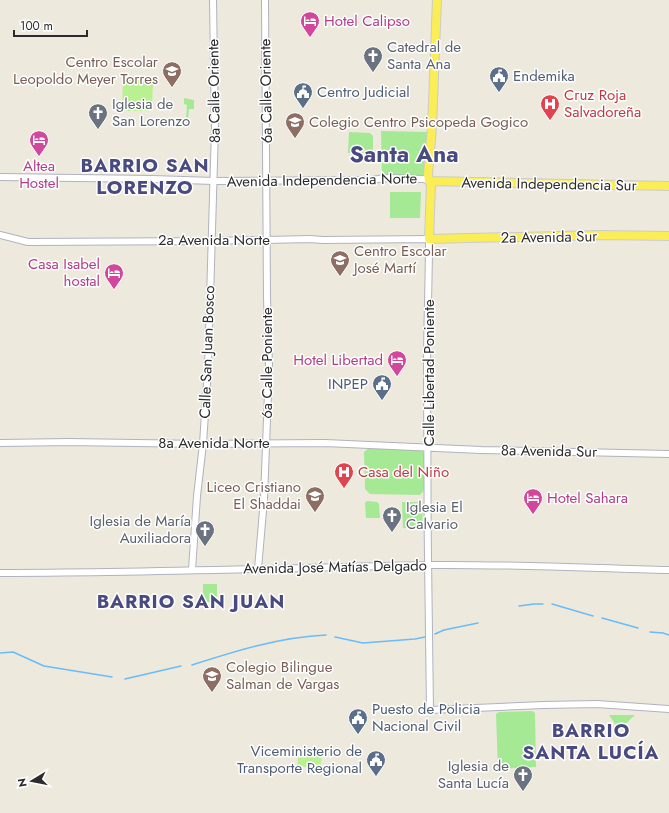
<svg xmlns="http://www.w3.org/2000/svg" width="669" height="813" font-family="Jost,sans-serif">
  <style>
    .green { fill: #a5e995 }
    .pitch { fill: #baf190 }
    .lines { fill: none; stroke-linecap: round; stroke-linejoin: round }
    .stream { stroke: #69bcf8; stroke-width: 1.5 }
    .minor-casing { stroke: #b1b2c0; stroke-width: 8 }
    .major-casing { stroke: #ccc; stroke-width: 10 }
    .minor { stroke: #fff; stroke-width: 6 }
    .major { stroke: #fbed55; stroke-width: 8 }
    .labels { text-anchor: middle; dominant-baseline: central; stroke-width: 3; stroke-linejoin: round; paint-order: stroke }
    .hotel-label { font-size: 15px; fill: #b23c85; stroke: #fff; text-anchor: start }
    .worship-label { font-size: 15px; fill: #5b616d; stroke: #fff; text-anchor: start }
    .education-label { font-size: 15px; fill: #785e54; stroke: #fff; text-anchor: start }
    .service-label { font-size: 15px; fill: #4e5e75; stroke: #fff; text-anchor: start }
    .street-label { font-size: 15px; fill: #2c2c2c; stroke: #fff }
    .health-label { font-size: 15px; fill: #be3a42; stroke: #fff; text-anchor: start }
    .district-label { font-size: 19px; font-weight: bold; letter-spacing: 1px; fill: #484a80; stroke: #fff }
    .town-label { font-size: 23px; font-weight: bold; fill: #484a80; stroke: #fff }
  </style>
  <rect width="100%" height="100%" fill="#eee9dd"/>
  <!-- green -->
  <path class="green" d="M184,98L194,100V109H189L188,118H186L187,105L184,104Z
    M381,131L429,132L426,175L424,176L382,175Z
    M349,132L370,133L373,136V153H348Z
    M390,192H421L420,218H390Z
    M369,448L421,450L425,454L424,490L420,495L370,494L365,489L364,452Z
    M367,501L377,502L379,504L380,518H366L365,503Z
    M402,502H422L423,527L403,528Z
    M203,584H217V602H203Z
    M532,711L535,713L536,767L500,769L498,771L496,714L499,712Z
    M609,715H635L619,730Z"/>
  <!-- pitch -->
  <path class="pitch" d="M123,76L149,78L153,83L152,109L149,111H122Z
    M299,752L322,755L320,769L297,766Z"/>
  <g class="lines">
    <!-- stream -->
    <path class="stream" d="M552,604L593,616
      M519,606L534,604H543
      M602,618L638,628
      M650,632L663,633L669,635
      M435,634L444,630L478,623
      M335,637L363,643L415,639L425,637
      M0,653L13,652L44,666L112,677
      M192,665C236,651 280,637 326,635
      M125,679L181,666"/>
    <defs>
      <path id="minor" d="M0,177L152,179L214,181L372,180L385,178L424,179L429,181
        M0,235L28,242L211,241L310,239L323,240L429,239C429,281 427,323 427,366C427,481 428,595 430,710L543,705L597,704L669,709
        M0,443L69,442L203,444L325,443L481,450L669,454
        M258,569L264,499L269,366L267,297L265,0
        M192,570L197,496L203,444L208,367L215,128L213,0
        M0,573C142,573 285,568 427,565C508,564 588,568 669,570"/>
      <path id="major" d="M437,0L432,127L428,174L429,181L431,185L429,239L601,235L669,236
        M429,181L669,186"/>
    </defs>
    <!-- minor casing -->
    <use href="#minor" class="minor-casing"/>
    <!-- major casing -->
    <use href="#major" class="major-casing"/>
    <!-- minor -->
    <use href="#minor" class="minor"/>
    <!-- major -->
    <use href="#major" class="major"/>
  </g>
  <!-- icons -->
  <defs>
    <symbol id="hotel-pin" viewBox="-11 -11 22 30"><path d="M0 17L-7.5 6A9.5 9.5 0 1 1 7.5 6Z" fill="#d1479c" stroke="#fff"/><path d="M-6-4.5h1.5V1H6V5H4.5V3h-9V5H-6ZM-4 0a1.8 1.8 0 1 1 3.6 0ZM.5 0V-2.5h3Q6-2.5 6 0Z" fill="#fff"/></symbol>
    <symbol id="church-pin" viewBox="-11 -11 22 30"><path d="M0 17L-7.5 6A9.5 9.5 0 1 1 7.5 6Z" fill="#6b7280" stroke="#fff"/><path d="M-1.2-6h2.4v3.5h3.3v2.4h-3.3V6h-2.4V-.1h-3.3v-2.4h3.3Z" fill="#fff"/></symbol>
    <symbol id="school-pin" viewBox="-11 -11 22 30"><path d="M0 17L-7.5 6A9.5 9.5 0 1 1 7.5 6Z" fill="#8d6e63" stroke="#fff"/><path d="M0-5L7-2L0 1L-7-2ZM-4 1L0 2.5L4 1V4Q0 6-4 4Z" fill="#fff"/></symbol>
    <symbol id="civic-pin" viewBox="-11 -11 22 30"><path d="M0 17L-7.5 6A9.5 9.5 0 1 1 7.5 6Z" fill="#5c6f8a" stroke="#fff"/><path d="M-.6-6.5H3V-4.5H.6V-3L4-1V1h2V6H-6V1h2V-1L-.6-3ZM-1.2 2.5V6h2.4V2.5Z" fill="#fff"/></symbol>
    <symbol id="hospital-pin" viewBox="-11 -11 22 30"><path d="M0 17L-7.5 6A9.5 9.5 0 1 1 7.5 6Z" fill="#e0444e" stroke="#fff"/><path d="M-5-5h3v3.5h4V-5h3V5h-3V1.5h-4V5h-3Z" fill="#fff"/></symbol>
    <symbol id="university-pin" viewBox="-11 -11 22 30"><path d="M0 17L-7.5 6A9.5 9.5 0 1 1 7.5 6Z" fill="#8d6e63" stroke="#fff"/><path d="M0-5L7-2L0 1L-7-2ZM-4 1L0 2.5L4 1V4Q0 6-4 4Z" fill="#fff"/></symbol>
  </defs>
  <g fill-rule="evenodd">
    <use href="#hotel-pin" x="299" y="10" width="22" height="30"/>
    <use href="#church-pin" x="362" y="45" width="22" height="30"/>
    <use href="#school-pin" x="161" y="60" width="22" height="30"/>
    <use href="#civic-pin" x="488" y="65" width="22" height="30"/>
    <use href="#civic-pin" x="292" y="81" width="22" height="30"/>
    <use href="#hospital-pin" x="539" y="93" width="22" height="30"/>
    <use href="#church-pin" x="87" y="102" width="22" height="30"/>
    <use href="#university-pin" x="284" y="111" width="22" height="30"/>
    <use href="#hotel-pin" x="28" y="129" width="22" height="30"/>
    <use href="#school-pin" x="329" y="249" width="22" height="30"/>
    <use href="#hotel-pin" x="103" y="262" width="22" height="30"/>
    <use href="#hotel-pin" x="386" y="349" width="22" height="30"/>
    <use href="#civic-pin" x="371" y="373" width="22" height="30"/>
    <use href="#hospital-pin" x="333" y="461" width="22" height="30"/>
    <use href="#university-pin" x="304" y="485" width="22" height="30"/>
    <use href="#hotel-pin" x="522" y="487" width="22" height="30"/>
    <use href="#church-pin" x="381" y="505" width="22" height="30"/>
    <use href="#church-pin" x="194" y="519" width="22" height="30"/>
    <use href="#school-pin" x="201" y="665" width="22" height="30"/>
    <use href="#civic-pin" x="347" y="707" width="22" height="30"/>
    <use href="#civic-pin" x="365" y="749" width="22" height="30"/>
    <use href="#church-pin" x="512" y="764" width="22" height="30"/>
  </g>
  <g class="labels">
    <!-- hotel labels -->
    <g class="hotel-label">
      <text x="324" y="21">Hotel Calipso</text>
      <text x="39" y="166" text-anchor="middle">Altea<tspan x="39" dy="17">Hostel</tspan></text>
      <text x="100" y="264" text-anchor="end">Casa Isabel<tspan x="100" dy="17">hostal</tspan></text>
      <text x="383" y="360" text-anchor="end">Hotel Libertad</text>
      <text x="547" y="498">Hotel Sahara</text>
    </g>
    <!-- worship labels -->
    <g class="worship-label">
      <text x="387" y="47">Catedral de<tspan x="387" dy="17">Santa Ana</tspan></text>
      <text x="112" y="104">Iglesia de<tspan x="112" dy="17">San Lorenzo</tspan></text>
      <text x="406" y="507">Iglesia El<tspan x="406" dy="17">Calvario</tspan></text>
      <text x="191" y="521" text-anchor="end">Iglesia de María<tspan x="191" dy="17">Auxiliadora</tspan></text>
      <text x="509" y="766" text-anchor="end">Iglesia de<tspan x="509" dy="17">Santa Lucía</tspan></text>
    </g>
    <!-- education labels -->
    <g class="education-label">
      <text x="158" y="62" text-anchor="end">Centro Escolar<tspan x="158" dy="17">Leopoldo Meyer Torres</tspan></text>
      <text x="309" y="122">Colegio Centro Psicopeda Gogico</text>
      <text x="354" y="251">Centro Escolar<tspan x="354" dy="17">José Martí</tspan></text>
      <text x="301" y="487" text-anchor="end">Liceo Cristiano<tspan x="301" dy="17">El Shaddai</tspan></text>
      <text x="226" y="667">Colegio Bilingue<tspan x="226" dy="17">Salman de Vargas</tspan></text>
    </g>
    <!-- service labels -->
    <g class="service-label">
      <text x="513" y="76">Endemika</text>
      <text x="317" y="92">Centro Judicial</text>
      <text x="368" y="384" text-anchor="end">INPEP</text>
      <text x="372" y="709">Puesto de Policia<tspan x="372" dy="17">Nacional Civil</tspan></text>
      <text x="362" y="751" text-anchor="end">Viceministerio de<tspan x="362" dy="17">Transporte Regional</tspan></text>
    </g>
    <!-- street labels -->
    <g class="street-label">
      <text transform="translate(214 91) rotate(-91)">8a Calle Oriente</text>
      <text transform="translate(266 91) rotate(-91)">6a Calle Oriente</text>
      <text transform="translate(322 180) rotate(-1)">Avenida Independencia Norte</text>
      <text transform="translate(549 184) rotate(1)">Avenida Independencia Sur</text>
      <text transform="translate(549 237) rotate(-1)">2a Avenida Sur</text>
      <text x="214" y="240">2a Avenida Norte</text>
      <text transform="translate(207 352) rotate(-88)">Calle San Juan Bosco</text>
      <text transform="translate(267 363) rotate(-90)">6a Calle Poniente</text>
      <text transform="translate(429 373) rotate(-90)">Calle Libertad Poniente</text>
      <text x="214" y="443">8a Avenida Norte</text>
      <text transform="translate(549 451) rotate(1)">8a Avenida Sur</text>
      <text transform="translate(335 567) rotate(-1)">Avenida José Matías Delgado</text>
    </g>
    <!-- health labels -->
    <g class="health-label">
      <text x="564" y="95">Cruz Roja<tspan x="564" dy="17">Salvadoreña</tspan></text>
      <text x="358" y="472">Casa del Niño</text>
    </g>
    <!-- district labels -->
    <g class="district-label">
      <text x="145" y="165">BARRIO SAN<tspan x="145" dy="22">LORENZO</tspan></text>
      <text x="191" y="601">BARRIO SAN JUAN</text>
      <text x="591" y="730">BARRIO<tspan x="591" dy="22">SANTA LUCÍA</tspan></text>
    </g>
    <!-- town labels -->
    <g class="town-label">
      <text x="404" y="154">Santa Ana</text>
    </g>
  </g>
  <!-- north arrow -->
  <g transform="translate(32 781) rotate(260)" stroke="#ffffff" stroke-width="3" paint-order="stroke">
  <path d="M0-3L7 15L0 10L-7 15Z" fill="#2c2c2c"/>
  <text y="-6" font-size="11" font-weight="bold" text-anchor="middle" fill="#2c2c2c">N</text>
  </g>
  <!-- scale -->
  <path d="M14 30v6h73v-6" fill="none" stroke="#2c2c2c" stroke-width="2"/>
  <text x="20" y="30" font-size="12" fill="#2c2c2c" stroke="#ffffff" stroke-width="3" paint-order="stroke">100 m</text>
</svg>
